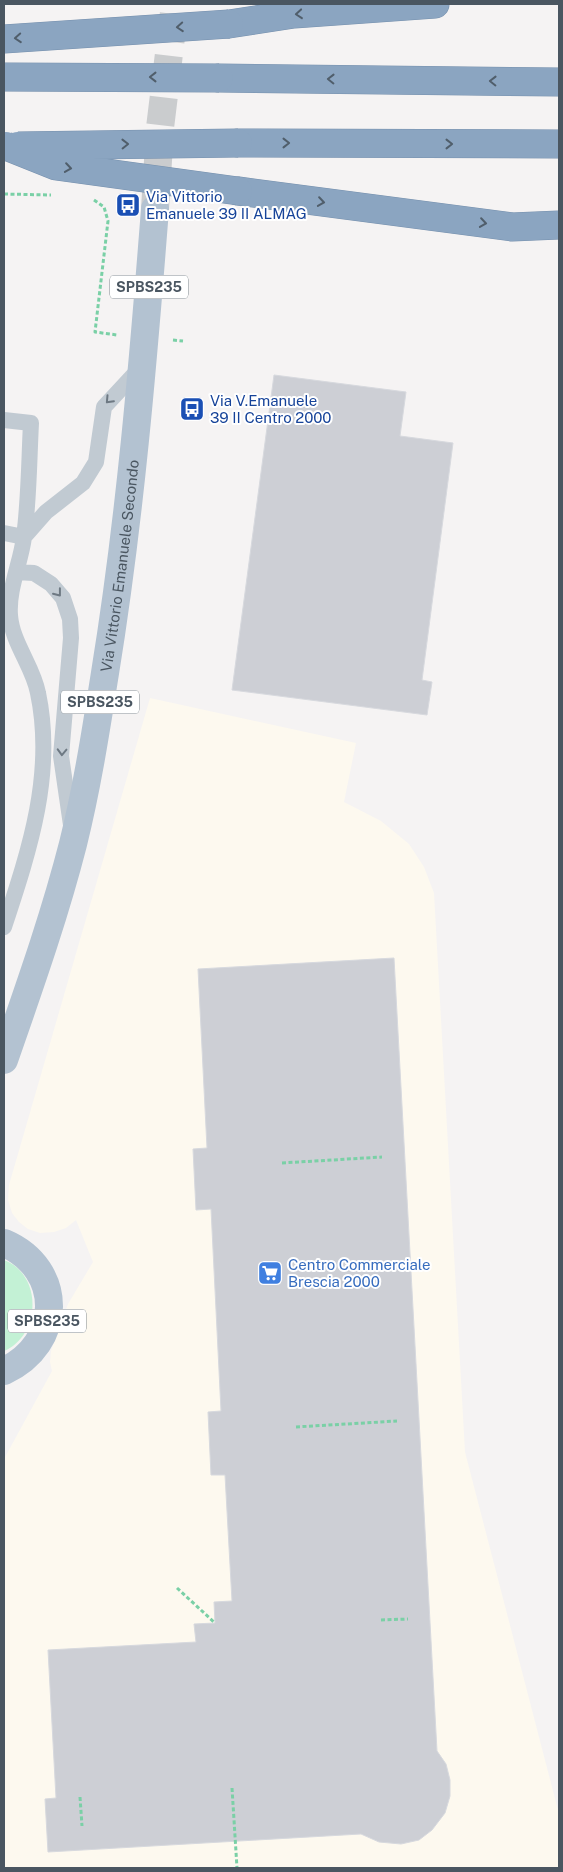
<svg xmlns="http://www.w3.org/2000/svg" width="563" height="1872" font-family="'Public Sans',sans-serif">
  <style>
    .commercial { fill: #fdf9ef }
    .green { fill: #c3f1d5 }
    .building { fill: #cdcfd5; stroke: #d7d9de }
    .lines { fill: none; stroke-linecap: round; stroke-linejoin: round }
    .primary-tunnel { stroke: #caccce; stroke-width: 28; stroke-dasharray: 28 14; stroke-linecap: butt }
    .highway-casing { stroke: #7690ad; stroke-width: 29 }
    .path { stroke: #7ad0a6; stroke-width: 3; stroke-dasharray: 4 2.5; stroke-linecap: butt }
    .lane { stroke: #c1cad2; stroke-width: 16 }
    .primary { stroke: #b3c2d1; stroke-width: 28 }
    .highway { stroke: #8ba5c1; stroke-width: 28 }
    .highway-bridge-casing { stroke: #7690ad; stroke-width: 29; stroke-linecap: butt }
    .highway-bridge { stroke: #8ba5c1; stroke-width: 28 }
    .oneway { stroke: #505e6b }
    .oneway2 { stroke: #6e7983 }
    .labels { text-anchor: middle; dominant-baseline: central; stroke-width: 4; stroke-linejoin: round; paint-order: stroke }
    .shield { fill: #fff; stroke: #808990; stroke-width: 1 }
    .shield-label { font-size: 14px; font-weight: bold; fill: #4a5661 }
    .transit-label { font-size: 15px; fill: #164399; stroke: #fff; text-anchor: start }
    .street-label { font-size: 15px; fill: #4a5661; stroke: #fff }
    .shop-label { font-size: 15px; fill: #366cbe; stroke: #fff; text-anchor: start }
  </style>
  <rect width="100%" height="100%" fill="#f5f3f3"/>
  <!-- commercial -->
  <path class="commercial" d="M150,698L356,743L344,802L381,821L409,844L424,867L434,893L465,1452L559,1814V1868H4V1459L52,1371L50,1362L51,1351L68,1304L93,1262L76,1220L66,1228L54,1232L40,1233L28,1229L19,1222L12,1213L8,1200L9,1185Z"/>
  <!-- green -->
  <path class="green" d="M4,1260C43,1275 41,1335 4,1351Z"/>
  <!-- building -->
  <path class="building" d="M274,375L406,392L400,436L453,443L422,680L432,682L427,715L232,690Z
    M394,958L437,1751L446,1764L450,1780V1796L445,1813L432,1830L419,1840L401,1844L379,1842L361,1834L48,1852L45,1799L56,1798L48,1650L196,1642L194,1624L215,1623L214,1602L232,1601L225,1475H211L208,1412L221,1411L211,1209L196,1210L193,1149L207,1148L198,969Z"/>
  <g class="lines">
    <!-- primary-tunnel -->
    <path class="primary-tunnel" d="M155,209L160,128L175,4"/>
    <defs>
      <path id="highway" d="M229,24L294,14L435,4
        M219,78L559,82
        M238,143L559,144
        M238,191L512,227L559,225"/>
    </defs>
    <!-- highway casing -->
    <use href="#highway" class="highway-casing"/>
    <!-- path -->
    <path class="path" d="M4,194L51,195
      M94,200L104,207L108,221L95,332L117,335
      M173,340L183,341
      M282,1163L382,1157
      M296,1427L397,1421
      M177,1588L215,1623
      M381,1620L408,1619
      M232,1788L237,1868
      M80,1797L82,1826"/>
    <!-- lane -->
    <path class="lane" d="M4,420L31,423C29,461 29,500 24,537C21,562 8,589 10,615C12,643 33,666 38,693C55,774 29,851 4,927
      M4,533L24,537L46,512L83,483L96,462L104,407L142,366
      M16,572L34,573L51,584L63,598L70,619L71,638L61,756L71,825"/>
    <!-- primary -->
    <g class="primary">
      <path id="s1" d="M4,1060C29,988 54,918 73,844C87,788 96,730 105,673C130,519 143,364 155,209"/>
      <path d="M4,1243C65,1269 63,1344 4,1371"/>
    </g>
    <!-- highway -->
    <use href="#highway" class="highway"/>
    <defs>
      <path id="highway-bridge" d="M4,39L229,24
        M4,77L219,78
        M6,146L56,166L238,191
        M18,146L238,143"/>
    </defs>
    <!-- highway-bridge casing -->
    <use href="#highway-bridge" class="highway-bridge-casing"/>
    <!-- highway-bridge -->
    <use href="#highway-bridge" class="highway-bridge"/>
  </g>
  <!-- one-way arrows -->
  <defs><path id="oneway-chevron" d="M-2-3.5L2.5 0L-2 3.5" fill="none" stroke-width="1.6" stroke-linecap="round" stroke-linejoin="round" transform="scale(1.25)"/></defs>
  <g class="oneway">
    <use href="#oneway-chevron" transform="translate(299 14) rotate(175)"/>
    <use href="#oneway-chevron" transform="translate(180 27) rotate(176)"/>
    <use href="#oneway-chevron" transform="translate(18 38) rotate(176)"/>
    <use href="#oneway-chevron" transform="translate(153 77) rotate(-180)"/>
    <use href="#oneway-chevron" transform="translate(331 79) rotate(-179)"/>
    <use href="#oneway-chevron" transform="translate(493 81) rotate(-179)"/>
    <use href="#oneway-chevron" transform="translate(286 143)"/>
    <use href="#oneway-chevron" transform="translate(125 144) rotate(-1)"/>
    <use href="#oneway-chevron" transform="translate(449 144)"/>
    <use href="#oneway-chevron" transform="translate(68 168) rotate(8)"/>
    <use href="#oneway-chevron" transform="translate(321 202) rotate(8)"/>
    <use href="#oneway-chevron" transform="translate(483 223) rotate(8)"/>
  </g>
  <g class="oneway2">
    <use href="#oneway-chevron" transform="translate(109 400) rotate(133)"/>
    <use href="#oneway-chevron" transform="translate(58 593) rotate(52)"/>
    <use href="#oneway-chevron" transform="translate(62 752) rotate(92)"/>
  </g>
  <!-- icons -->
  <defs>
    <symbol id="bus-square" viewBox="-11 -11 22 22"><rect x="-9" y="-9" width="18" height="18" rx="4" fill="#1a4fb4" stroke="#fff"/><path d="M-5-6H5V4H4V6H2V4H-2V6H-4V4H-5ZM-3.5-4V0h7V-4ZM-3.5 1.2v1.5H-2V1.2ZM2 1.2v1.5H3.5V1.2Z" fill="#fff"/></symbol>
    <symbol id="supermarket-square" viewBox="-11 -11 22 22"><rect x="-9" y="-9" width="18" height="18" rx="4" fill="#3f7fe0" stroke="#fff"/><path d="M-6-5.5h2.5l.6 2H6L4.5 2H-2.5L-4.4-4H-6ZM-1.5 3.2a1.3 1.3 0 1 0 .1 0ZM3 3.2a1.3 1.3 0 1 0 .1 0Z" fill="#fff"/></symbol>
  </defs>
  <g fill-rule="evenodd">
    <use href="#bus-square" x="114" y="191" width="28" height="28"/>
    <use href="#bus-square" x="178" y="395" width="28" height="28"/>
    <use href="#supermarket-square" x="256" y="1259" width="28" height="28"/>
  </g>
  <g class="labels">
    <!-- shield labels -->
    <g class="shield">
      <rect x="110" y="275.5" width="78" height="23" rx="4"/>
      <rect x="61" y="690.5" width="78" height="23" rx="4"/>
      <rect x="8" y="1309.5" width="78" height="23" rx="4"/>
    </g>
    <g class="shield-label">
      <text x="149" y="287">SPBS235</text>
      <text x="100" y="702">SPBS235</text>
      <text x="47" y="1321">SPBS235</text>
    </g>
    <!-- transit labels -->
    <g class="transit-label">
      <text x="146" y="196">Via Vittorio<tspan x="146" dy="17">Emanuele 39 II ALMAG</tspan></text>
      <text x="210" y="400">Via V.Emanuele<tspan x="210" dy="17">39 II Centro 2000</tspan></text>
    </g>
    <!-- street labels -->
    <g class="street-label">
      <text stroke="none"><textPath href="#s1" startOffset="509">Via Vittorio Emanuele Secondo</textPath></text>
    </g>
    <!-- shop labels -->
    <g class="shop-label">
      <text x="288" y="1264">Centro Commerciale<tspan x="288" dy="17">Brescia 2000</tspan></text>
    </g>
  </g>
  <!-- border -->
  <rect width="563" height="1872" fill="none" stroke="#4a5661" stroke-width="10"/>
</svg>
